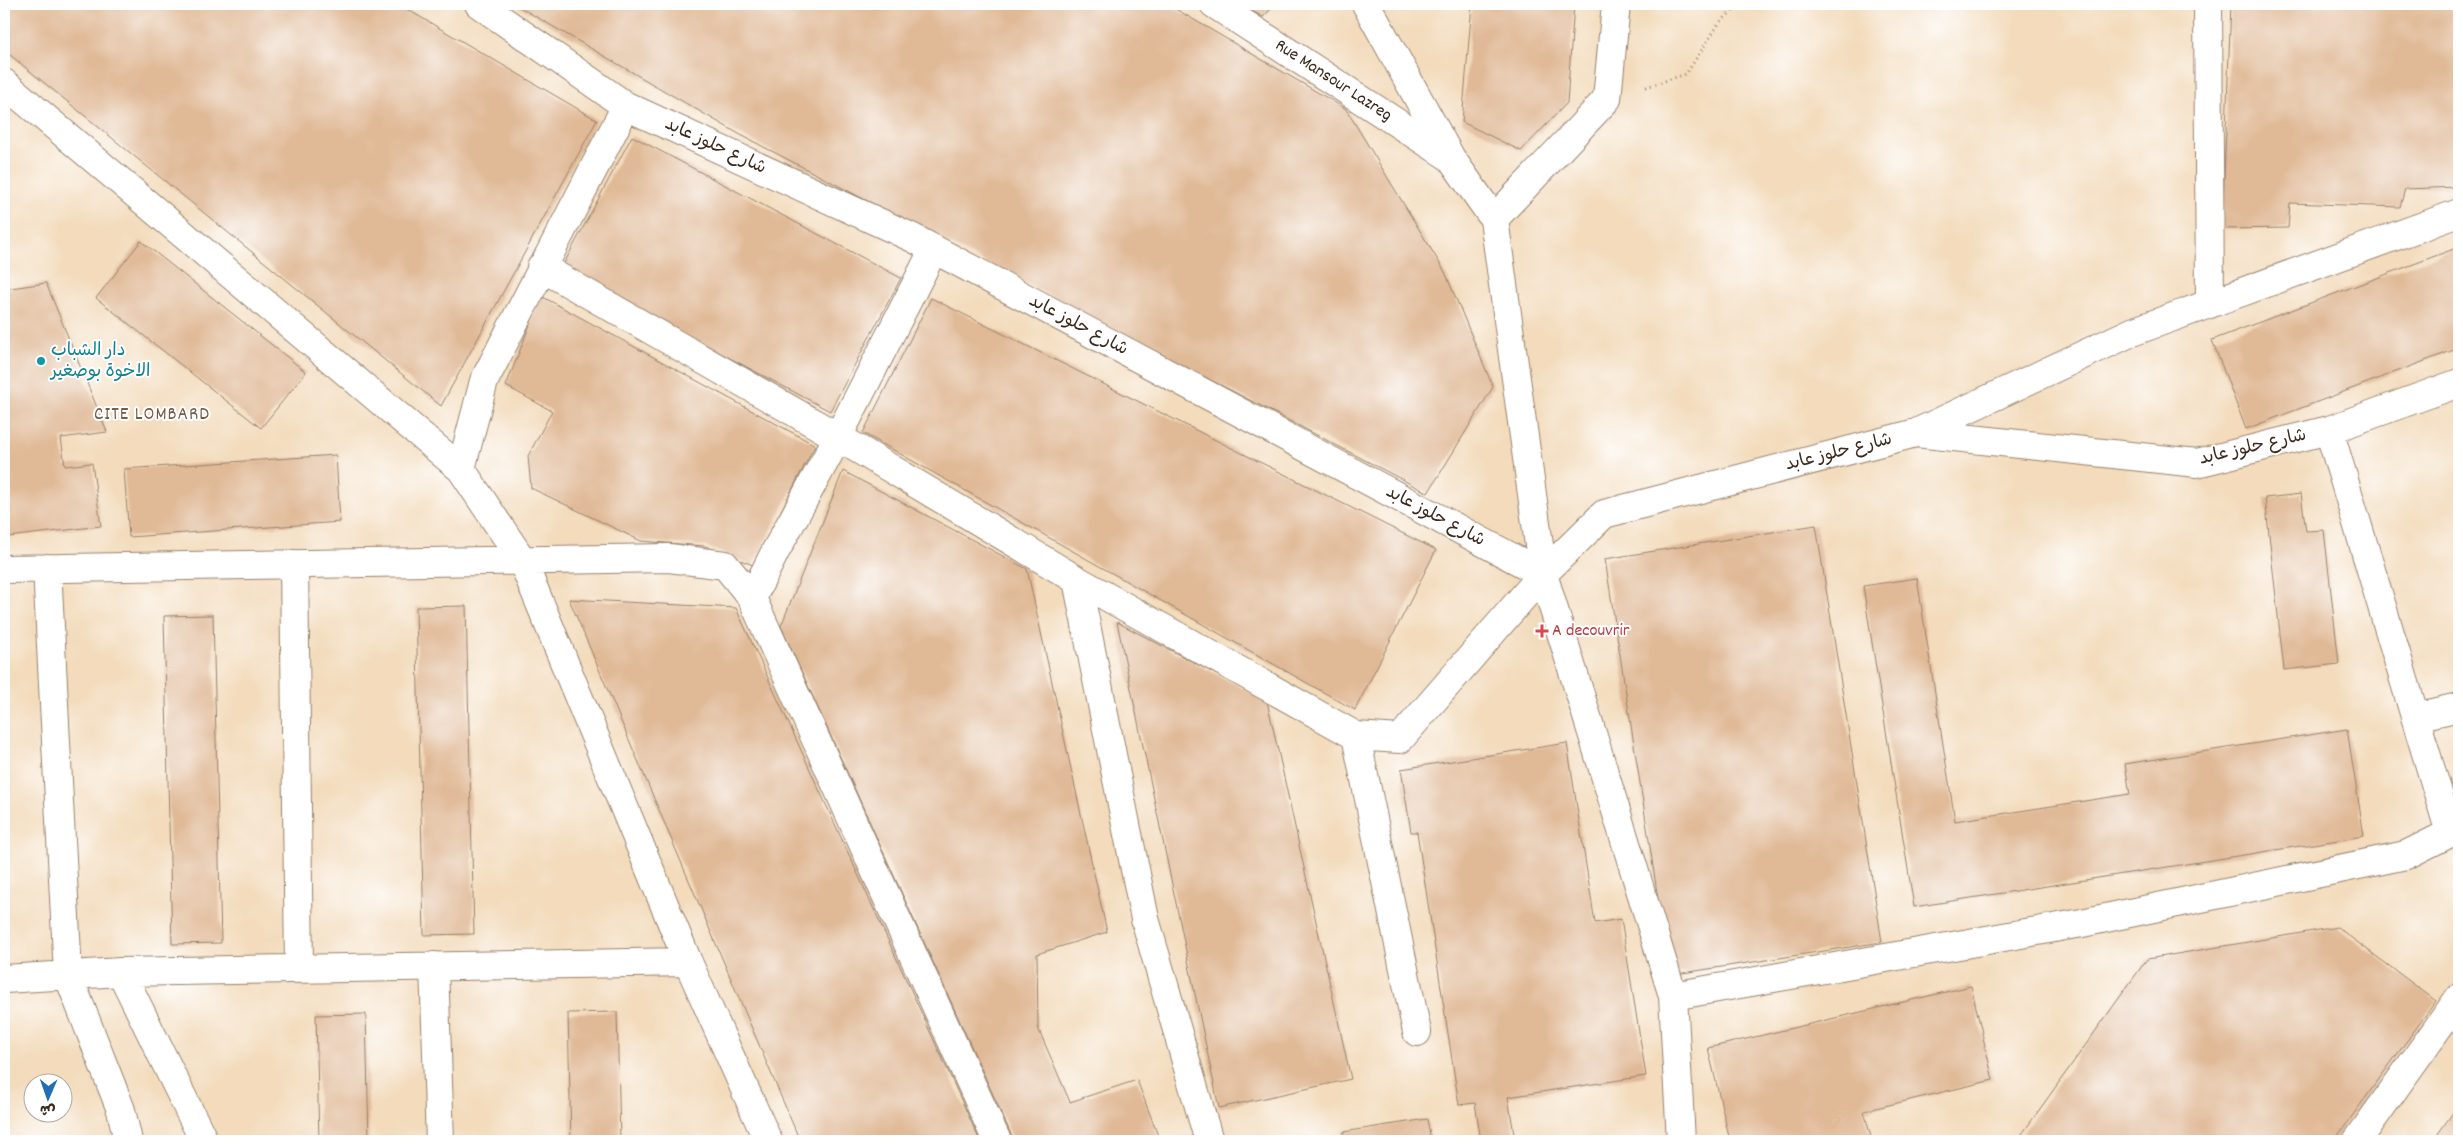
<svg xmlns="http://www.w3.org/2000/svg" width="2463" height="1145" font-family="Dekko,'Playpen Sans Arabic',sans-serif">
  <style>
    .building { fill: #e0b996 }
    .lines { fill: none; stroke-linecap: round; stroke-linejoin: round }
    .minor-casing { stroke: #97826d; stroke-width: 30 }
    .path { stroke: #97826d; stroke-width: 3; stroke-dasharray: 1 4; stroke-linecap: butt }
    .minor { stroke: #fff; stroke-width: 28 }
    .culture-dot { fill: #0f9aa8; stroke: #fff; stroke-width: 2 }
    .health-dot { fill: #e0444e; stroke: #fff; stroke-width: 2 }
    .labels { text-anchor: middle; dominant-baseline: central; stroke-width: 4; stroke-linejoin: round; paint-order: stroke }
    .street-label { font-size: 18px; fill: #3b2a1e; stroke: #fff }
    .culture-label { font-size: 18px; fill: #0d838f; stroke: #fff; text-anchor: start }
    .health-label { font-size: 18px; fill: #be3a42; stroke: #fff; text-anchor: start }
    .neighbourhood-label { font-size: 19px; letter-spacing: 1px; fill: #755c48; stroke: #fff }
  </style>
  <rect width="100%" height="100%" fill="#fff"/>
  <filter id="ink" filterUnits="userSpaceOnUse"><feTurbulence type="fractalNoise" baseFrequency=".02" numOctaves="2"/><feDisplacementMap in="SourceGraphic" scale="10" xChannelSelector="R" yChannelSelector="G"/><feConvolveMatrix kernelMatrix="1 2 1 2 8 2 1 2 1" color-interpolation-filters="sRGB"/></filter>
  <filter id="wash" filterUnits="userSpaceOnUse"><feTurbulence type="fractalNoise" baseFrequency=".0096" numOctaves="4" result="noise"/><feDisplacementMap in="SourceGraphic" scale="20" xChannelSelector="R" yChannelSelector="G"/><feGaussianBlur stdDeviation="1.12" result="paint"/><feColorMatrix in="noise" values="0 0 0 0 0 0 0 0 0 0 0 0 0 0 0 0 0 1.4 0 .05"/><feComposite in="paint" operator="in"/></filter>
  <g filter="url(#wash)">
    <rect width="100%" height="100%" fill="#f3dbbc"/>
    <g id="blocks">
      <!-- building -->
      <path class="building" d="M4,4H398L597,120L441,406L4,50Z
        M514,4H1167L1346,109L1445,272L1493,387L1428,493L739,134Z
        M1239,4H1276L1263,17Z
        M1472,4H1574L1567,103L1521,151L1462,122Z
        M2231,4H2459V187L2405,189L2400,207L2290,203L2288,228L2222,229Z
        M632,136L901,278L830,411L561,269Z
        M141,241L306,372L261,428L96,298Z
        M2459,247V348L2246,429L2212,340Z
        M46,283L107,432L61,438L65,466L92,463L101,526L8,537L4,523V289Z
        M541,296L815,445L753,565L705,546L641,541L531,488L528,456L552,411L506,386Z
        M931,298L1436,550L1355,710L863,433Z
        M336,455L340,522L129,537L124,469Z
        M843,471L1027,569L1107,932L1037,954L1038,1028L1070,1102L1137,1080L1160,1141H1014L781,626Z
        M2301,494L2306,531L2324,530L2339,664L2284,670L2265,498Z
        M1816,525L1882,942L1670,975L1605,559Z
        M1917,578L1955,821L2130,794L2125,764L2347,729L2364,836L1914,907L1863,586Z
        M569,599L736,608L980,1141H800Z
        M466,606L474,934L424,935L416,607Z
        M213,615L221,943L172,944L164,616Z
        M1117,622L1267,701L1351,1079L1219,1108Z
        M1567,743L1595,923L1621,919L1646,1076L1508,1097L1515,1141H1481L1475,1103L1459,1105L1417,832H1411L1401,769Z
        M2337,927L2436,1001L2334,1141H2017L2147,959Z
        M1971,986L1993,1080L1864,1111L1872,1141H1730L1708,1048Z
        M617,1012L620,1141H571L568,1013Z
        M366,1014L369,1141H319L316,1015Z
        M2459,1104V1141H2433Z
        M1427,1119L1431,1141H1345L1343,1132Z"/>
    </g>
  </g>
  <g filter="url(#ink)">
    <use href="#blocks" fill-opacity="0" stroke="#97826d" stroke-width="1"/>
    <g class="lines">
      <defs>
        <path id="minor" d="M479,4L626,106L913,238L1543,574L1604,514L1916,433L2197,463L2329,430L2459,383
          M1214,4L1451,158
          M1366,4L1451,158L1494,219
          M1616,4L1607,99L1494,219L1543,574L1673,996L1681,1141
          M2208,4L2210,304
          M4,83L461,469
          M626,106L484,381L461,469L522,560L688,962L768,1141
          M934,249L838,437L775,552L752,598L997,1141
          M541,267L838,437L1077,580L1356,736L1400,739L1543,574
          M2329,430L2450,833
          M1916,433L2132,332L2459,213
          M294,564L299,969
          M47,568L68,975L121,1110L128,1141
          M4,569L669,558L725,565L752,598
          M1077,580L1145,919L1209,1141
          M2415,717L2459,707
          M1356,736L1417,1032
          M434,966L440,1141
          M121,972L204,1141
          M4,979L121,972L688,962
          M1673,996L2082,923L2406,855L2450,833L2459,823
          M2357,1141L2459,998"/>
      </defs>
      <!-- minor casing -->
      <use href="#minor" class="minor-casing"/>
      <!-- path -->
      <path class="path" d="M1646,87L1686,74L1720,22L1741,4"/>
      <!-- minor -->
      <use href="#minor" class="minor"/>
    </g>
  </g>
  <!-- markers -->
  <circle class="culture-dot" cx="41" cy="361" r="5"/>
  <path class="health-dot" d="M1539.5 623.5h5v5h5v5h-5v5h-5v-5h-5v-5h5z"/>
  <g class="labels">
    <!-- street labels -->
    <g class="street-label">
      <text transform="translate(1333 81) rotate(33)">Rue Mansour Lazreg</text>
      <text transform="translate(715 147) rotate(25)">شارع حلوز عابد</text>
      <text transform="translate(1078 326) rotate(28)">شارع حلوز عابد</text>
      <text transform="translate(2253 448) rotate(-13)">شارع حلوز عابد</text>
      <text transform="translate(1839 453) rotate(-14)">شارع حلوز عابد</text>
      <text transform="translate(1435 517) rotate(28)">شارع حلوز عابد</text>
    </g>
    <!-- culture labels -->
    <g class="culture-label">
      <text x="51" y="351">دار الشباب<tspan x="51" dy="21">الاخوة بوصغير</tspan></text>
    </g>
    <!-- health labels -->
    <g class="health-label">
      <text x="1552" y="631">A decouvrir</text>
    </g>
    <!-- neighbourhood labels -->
    <g class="neighbourhood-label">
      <text x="152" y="415">CITE LOMBARD</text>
    </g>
  </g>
  <!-- margin -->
  <rect width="2463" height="1145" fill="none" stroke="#fff" stroke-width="20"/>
  <!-- north arrow -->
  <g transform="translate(48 1098) rotate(182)"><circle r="24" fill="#ffffff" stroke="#b1aaa5"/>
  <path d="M0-4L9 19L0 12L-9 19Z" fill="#1f6fb2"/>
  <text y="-8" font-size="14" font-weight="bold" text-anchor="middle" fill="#3b2a1e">ش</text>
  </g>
</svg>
